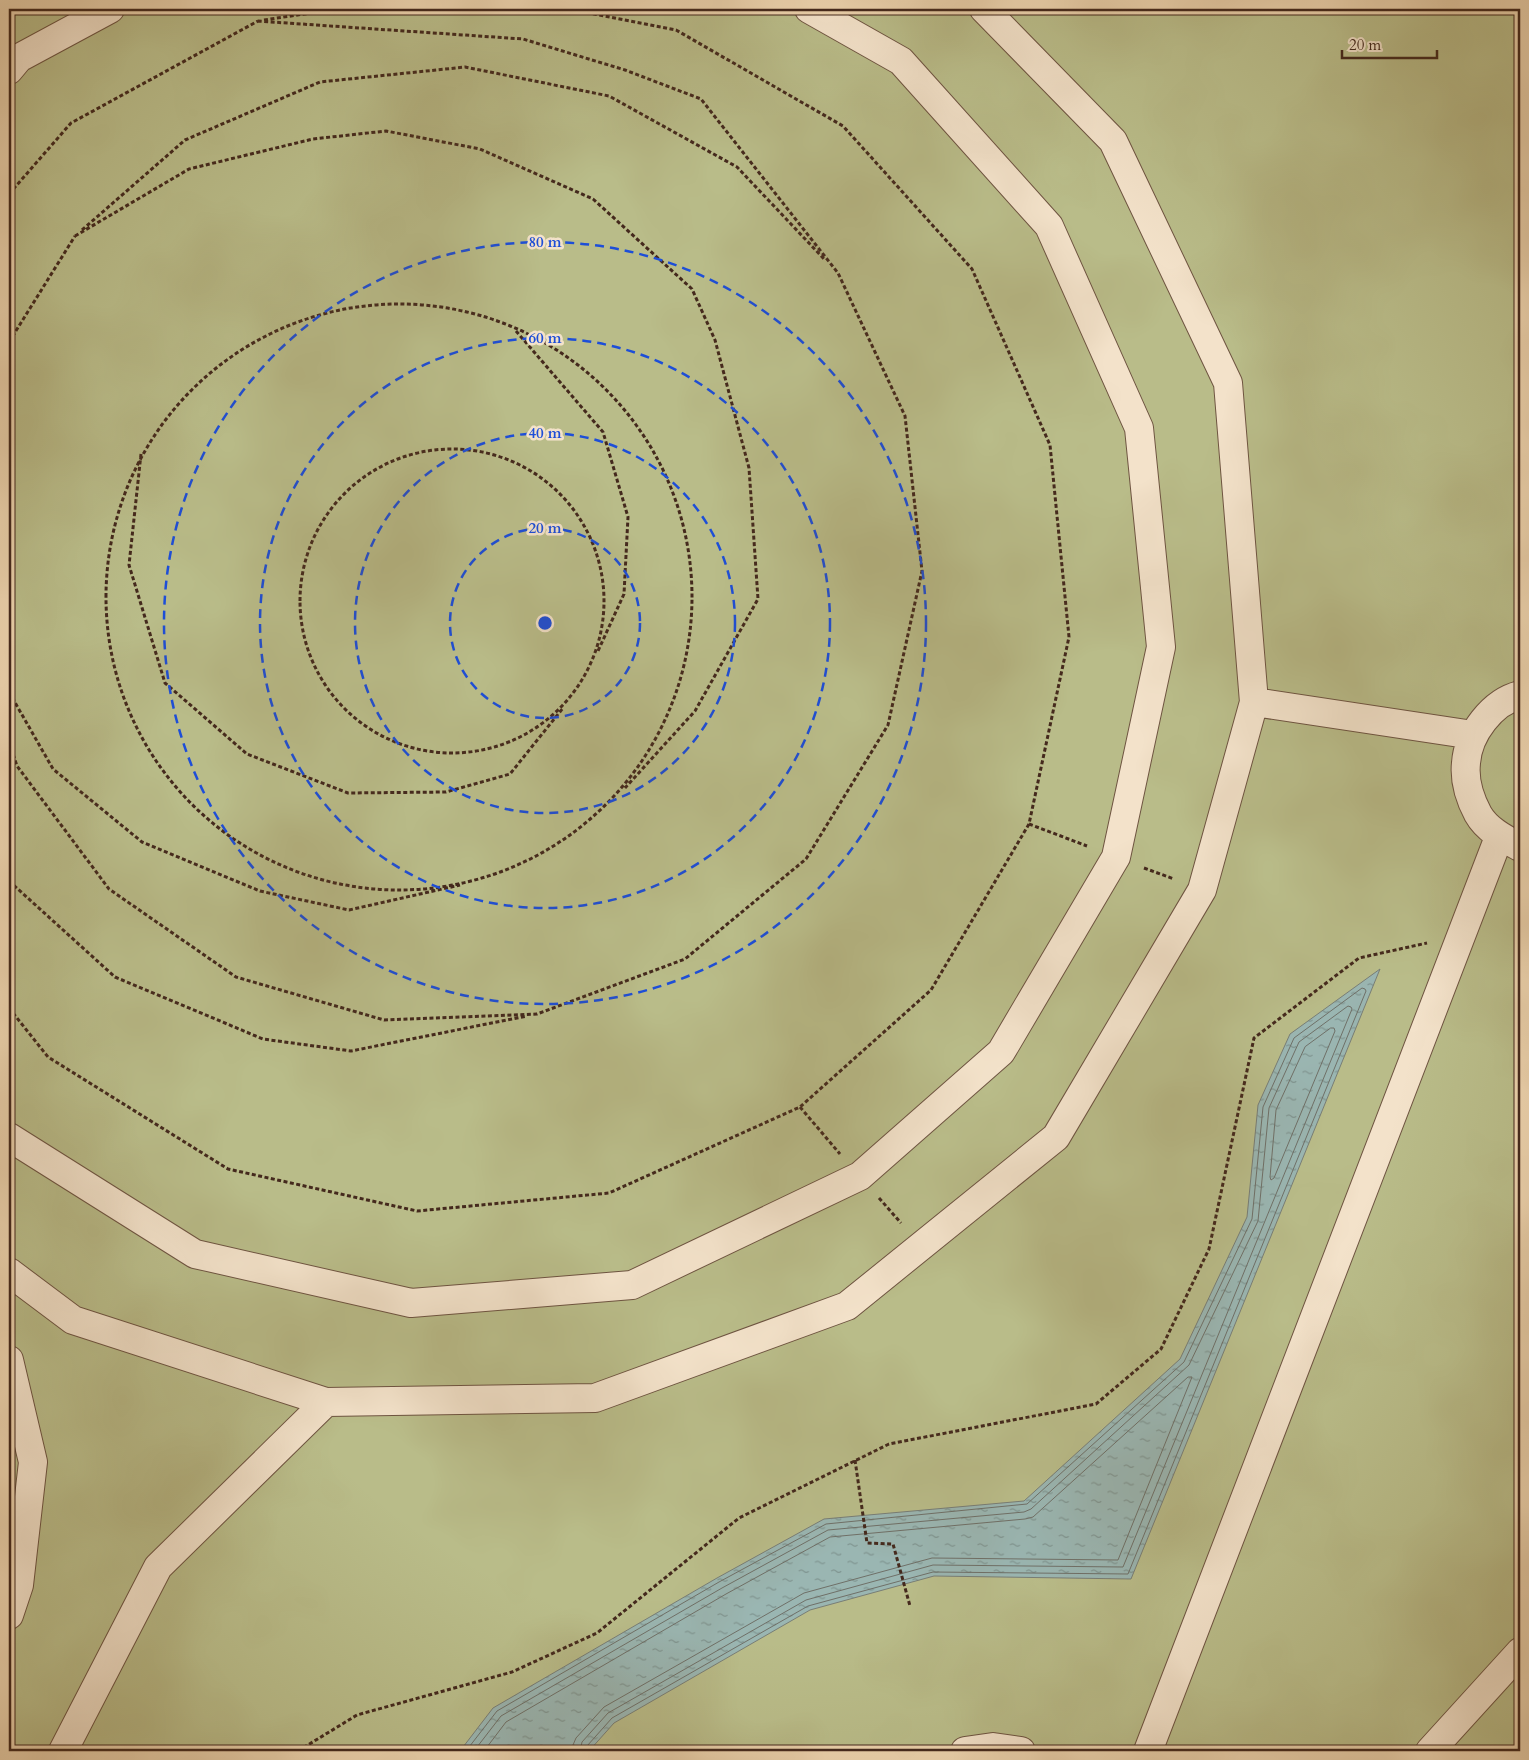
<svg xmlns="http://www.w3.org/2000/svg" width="1529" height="1760" font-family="Cardo,serif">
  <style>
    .garden { fill: #b9bc89; stroke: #7e7253 }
    .water { fill: url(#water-ripples); stroke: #787e76 }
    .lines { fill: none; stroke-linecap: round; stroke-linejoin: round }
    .shore { stroke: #6f7068; stroke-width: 1 }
    .minor-casing { stroke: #6e5441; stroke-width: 30 }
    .path { stroke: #44291d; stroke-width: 3; stroke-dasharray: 4 2.5; stroke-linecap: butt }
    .minor { stroke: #f3e2ca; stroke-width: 28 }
    .ring { fill: none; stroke: #1d4ed8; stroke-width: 2.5; stroke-dasharray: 9 6 }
    .centre { fill: #1d4ed8; stroke: #f3e2ca; stroke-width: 2.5 }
    .ring-label { font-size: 15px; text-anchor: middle; font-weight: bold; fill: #1d4ed8; stroke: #f3e2ca; stroke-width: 5; stroke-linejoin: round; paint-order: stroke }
  </style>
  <defs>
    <pattern id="water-ripples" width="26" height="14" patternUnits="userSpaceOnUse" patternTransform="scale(1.25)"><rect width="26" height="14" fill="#9ab6b2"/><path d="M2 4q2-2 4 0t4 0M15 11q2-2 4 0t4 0" fill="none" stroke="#7f9490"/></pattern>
  </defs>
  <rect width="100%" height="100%" fill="#ecd3ae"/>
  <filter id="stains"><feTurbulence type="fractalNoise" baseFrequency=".004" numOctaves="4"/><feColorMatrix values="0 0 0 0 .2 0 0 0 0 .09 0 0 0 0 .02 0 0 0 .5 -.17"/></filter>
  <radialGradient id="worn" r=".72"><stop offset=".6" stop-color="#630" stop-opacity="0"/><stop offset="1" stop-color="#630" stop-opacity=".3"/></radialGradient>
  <!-- garden -->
  <path class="garden" d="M9,9H1520V1751H9Z"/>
  <!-- water -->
  <path class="water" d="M1380,969L1131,1579L934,1576L810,1610L614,1723L589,1751H460L493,1708L717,1578L824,1519L1024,1501L1180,1359L1247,1217L1258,1105L1290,1034Z"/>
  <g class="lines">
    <!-- shore -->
    <path class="shore" d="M1331,1028H1334L1335,1031L1274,1178L1271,1180L1270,1177L1276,1110L1305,1047Z
      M466,1751L497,1711L719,1582L826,1524L1027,1504L1184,1362L1252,1219L1263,1107L1294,1038L1362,988L1365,989L1366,991L1128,1574L933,1572L808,1606L612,1718L587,1746L586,1751
      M474,1751L501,1716L722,1588L828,1530L1024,1512L1031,1509L1189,1365L1258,1221L1269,1108L1299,1042L1348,1006L1351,1007L1352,1009L1123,1567L933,1565L806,1600L608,1713L582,1742L580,1751
      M484,1751L506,1722L726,1594L830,1537L1025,1519L1033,1517L1188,1377H1192L1118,1560L932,1558L804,1593L604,1707L576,1738L573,1745L572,1751"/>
    <defs>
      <path id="minor" d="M9,70L19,58L110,9
        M1520,695C1492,702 1468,734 1466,763C1464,781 1470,799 1478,814C1487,830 1505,839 1520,847
        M1254,702L1473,735
        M9,1137L195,1254L411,1303L632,1285L860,1176L1001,1052L1116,857L1161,647L1139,428L1049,226L901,61L809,9
        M9,1272L73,1320L326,1402L595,1398L847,1306L1056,1137L1202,890L1254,702L1228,383L1113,141L984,9
        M9,1360L33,1462L19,1585L9,1615
        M63,1751L158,1567L326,1402
        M965,1751L993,1747L1021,1751
        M1148,1751L1499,837
        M1430,1751L1520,1652"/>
    </defs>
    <!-- minor casing -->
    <use href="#minor" class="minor-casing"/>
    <!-- path -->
    <path class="path" d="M264,20L338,9
      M9,194L71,123L258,21
      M82,230L185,140L320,82L465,67L609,96L737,167L825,260
      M75,236L189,169L313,139L386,131L480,149L593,199L692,289L715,340L749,468L758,599L695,711L625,788
      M106 597a293 293 0 1 1 586 0a293 293 0 1 1-586 0Z
      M516,331L603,432L628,517L624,594L598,651
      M9,342L75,236
      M300 601a152 152 0 1 1 304 0a152 152 0 1 1-304 0Z
      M141,454L129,565L165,683L247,754L348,793L446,792L510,774L563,708
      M9,692L53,769L142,842L260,891L349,910L460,885
      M9,742L17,766L109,889L236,977L384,1020L537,1014L685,959L806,859L888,725L922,571L905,416L838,273L701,99L625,70L523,39L257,21
      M1029,824L1087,846
      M1144,868L1174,879
      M9,881L115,977L263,1039L351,1051L527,1016
      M9,1008L48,1057L228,1169L417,1211L609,1193L800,1107L931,990L1029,824L1069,637L1050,445L972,269L843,126L676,30L569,9
      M800,1107L840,1154
      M879,1198L901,1223
      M855,1460L867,1543L893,1544L910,1606
      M298,1751L357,1715L512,1672L597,1633L739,1518L889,1444L1096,1404L1161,1349L1209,1249L1254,1038L1359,958L1427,943"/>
    <!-- minor -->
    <use href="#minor" class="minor"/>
  </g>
  <!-- distance rings -->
  <g class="ring">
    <circle cx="545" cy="623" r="95"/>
    <circle cx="545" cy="623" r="190"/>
    <circle cx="545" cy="623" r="285"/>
    <circle cx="545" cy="623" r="381"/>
  </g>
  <circle cx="545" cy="623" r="8" class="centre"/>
  <g class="ring-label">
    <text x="545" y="247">80 m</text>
    <text x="545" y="343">60 m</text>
    <text x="545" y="438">40 m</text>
    <text x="545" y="533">20 m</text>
  </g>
  <!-- margin -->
  <rect width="1529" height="1760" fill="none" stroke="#ecd3ae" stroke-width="30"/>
  <rect x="10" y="10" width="1509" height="1740" fill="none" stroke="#44291d" stroke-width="2.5"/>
  <rect x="15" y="15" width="1499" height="1730" fill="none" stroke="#44291d"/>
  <!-- scale -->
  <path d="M1342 50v8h95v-8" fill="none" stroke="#44291d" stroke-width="2.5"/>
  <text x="1349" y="50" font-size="15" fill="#44291d" stroke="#f3e2ca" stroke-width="4" paint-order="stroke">20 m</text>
  <rect width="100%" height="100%" filter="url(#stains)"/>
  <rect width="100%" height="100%" fill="url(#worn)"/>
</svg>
